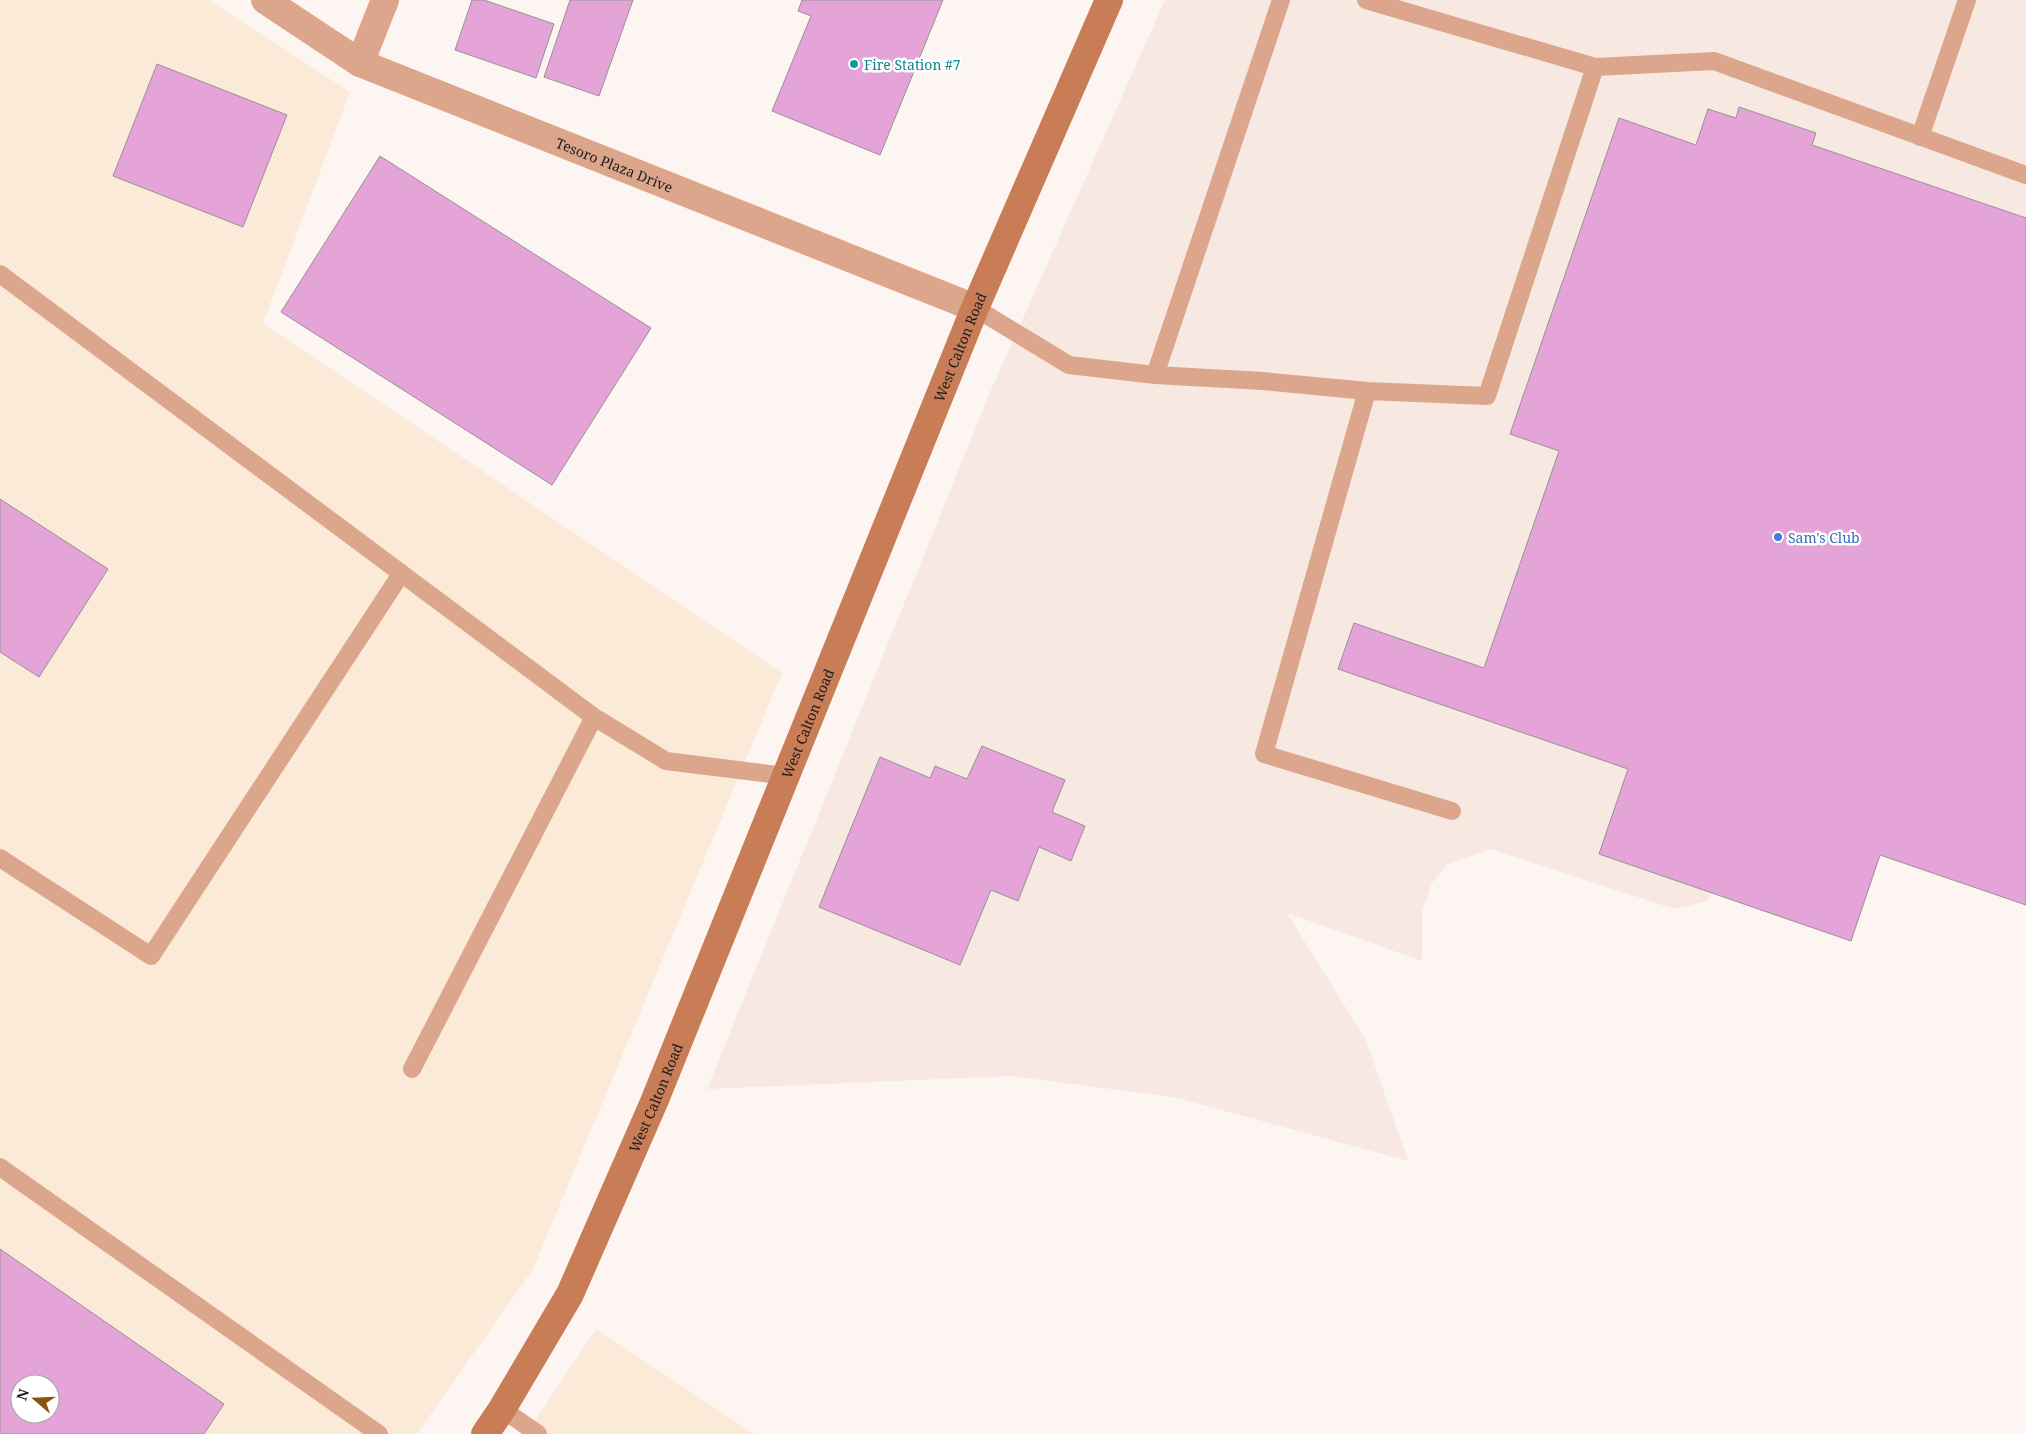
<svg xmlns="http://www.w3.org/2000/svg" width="2026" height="1434" font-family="'Noto Serif',serif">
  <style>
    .built { fill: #f7e8e1 }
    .industrial { fill: #fbead8; fill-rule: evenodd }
    .building { fill: #e4a4d7; stroke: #979195; fill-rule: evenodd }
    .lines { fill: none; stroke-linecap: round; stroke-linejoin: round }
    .service { stroke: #dba68c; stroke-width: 18 }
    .minor { stroke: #dba68c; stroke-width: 28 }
    .secondary { stroke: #c97d56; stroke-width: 28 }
    .culture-dot { fill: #0f9aa8; stroke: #fff; stroke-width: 2 }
    .shop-dot { fill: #3f7fe0; stroke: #fff; stroke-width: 2 }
    .labels { text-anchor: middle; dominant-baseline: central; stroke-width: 5; stroke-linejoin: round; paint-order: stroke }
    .culture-label { font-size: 14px; fill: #0d838f; stroke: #fff; text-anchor: start }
    .street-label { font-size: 14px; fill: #1e1b1a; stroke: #fff }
    .shop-label { font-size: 14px; fill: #366cbe; stroke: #fff; text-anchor: start }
  </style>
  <rect width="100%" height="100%" fill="#fdf5f2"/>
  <!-- built -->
  <path class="built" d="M1165,0H2026V905L1881,855L1851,941L1711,893L1708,901L1674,909L1491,849L1448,864L1432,883L1422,912V961L1287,913L1366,1040L1408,1161L1174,1097L1010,1076L707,1089L991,390Z"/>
  <!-- industrial -->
  <path class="industrial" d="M0,0H209L350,92L263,323L782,673L533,1269L417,1434H0ZM20,1384H50V1414H20Z
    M596,1329L754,1434H526Z"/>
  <!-- building -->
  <path class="building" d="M472,0H484L554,24L536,78L455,50Z
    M570,0H633L599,96L544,77Z
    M802,0H943L880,155L772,111L811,16L798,11Z
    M157,64L287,115L243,227L113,176Z
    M1739,107L1816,133L1812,145L2026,218V905L1880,855L1851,941L1599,854L1628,769L1338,669L1354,623L1484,668L1559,451L1510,434L1619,118L1696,145L1708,109L1736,118Z
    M380,156L651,328L552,485L281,312Z
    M0,499L108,569L39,677L0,652Z
    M982,746L1065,780L1052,812L1085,826L1071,861L1039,847L1018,901L991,890L960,965L819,907L880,757L930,778L935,766L967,779Z
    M0,1249L224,1404L204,1434H0ZM20,1384H50V1414H20Z"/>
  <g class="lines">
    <!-- service -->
    <path class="service" d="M1366,0L1595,67L1714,61L2026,175
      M1920,137L1967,0
      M0,274L594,717L666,761L786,776
      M975,308L1069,365L1155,375L1263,381L1367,391L1487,396L1595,67
      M1155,375L1281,0
      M1367,391L1264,754L1452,811
      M0,858L151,956L401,574
      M412,1069L594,717
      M0,1167L379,1434
      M502,1409L538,1434"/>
    <!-- minor -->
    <g class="minor">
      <path id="s1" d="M265,0L360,63L975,308"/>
      <path d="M360,63L385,0"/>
    </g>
    <!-- secondary -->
    <path class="secondary" id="s2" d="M485,1434L502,1409L570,1294L654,1102L975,308L1109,0"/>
  </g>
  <!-- markers -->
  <circle class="culture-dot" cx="854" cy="64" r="5"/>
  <circle class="shop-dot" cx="1778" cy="537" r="5"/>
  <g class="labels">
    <!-- culture labels -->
    <g class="culture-label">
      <text x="864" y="64">Fire Station #7</text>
    </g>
    <!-- street labels -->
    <g class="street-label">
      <text stroke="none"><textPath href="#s1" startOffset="388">Tesoro Plaza Drive</textPath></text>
      <text stroke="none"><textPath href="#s2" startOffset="1188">West Calton Road</textPath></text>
      <text stroke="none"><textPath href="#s2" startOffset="782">West Calton Road</textPath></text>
      <text stroke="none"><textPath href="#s2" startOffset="378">West Calton Road</textPath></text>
    </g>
    <!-- shop labels -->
    <g class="shop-label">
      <text x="1788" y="537">Sam's Club</text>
    </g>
  </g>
  <!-- north arrow -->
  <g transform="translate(35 1399) rotate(289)"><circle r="24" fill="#ffffff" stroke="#a5a4a3"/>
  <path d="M0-4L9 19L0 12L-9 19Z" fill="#8d530e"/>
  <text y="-8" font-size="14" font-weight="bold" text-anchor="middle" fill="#1e1b1a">N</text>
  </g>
</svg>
